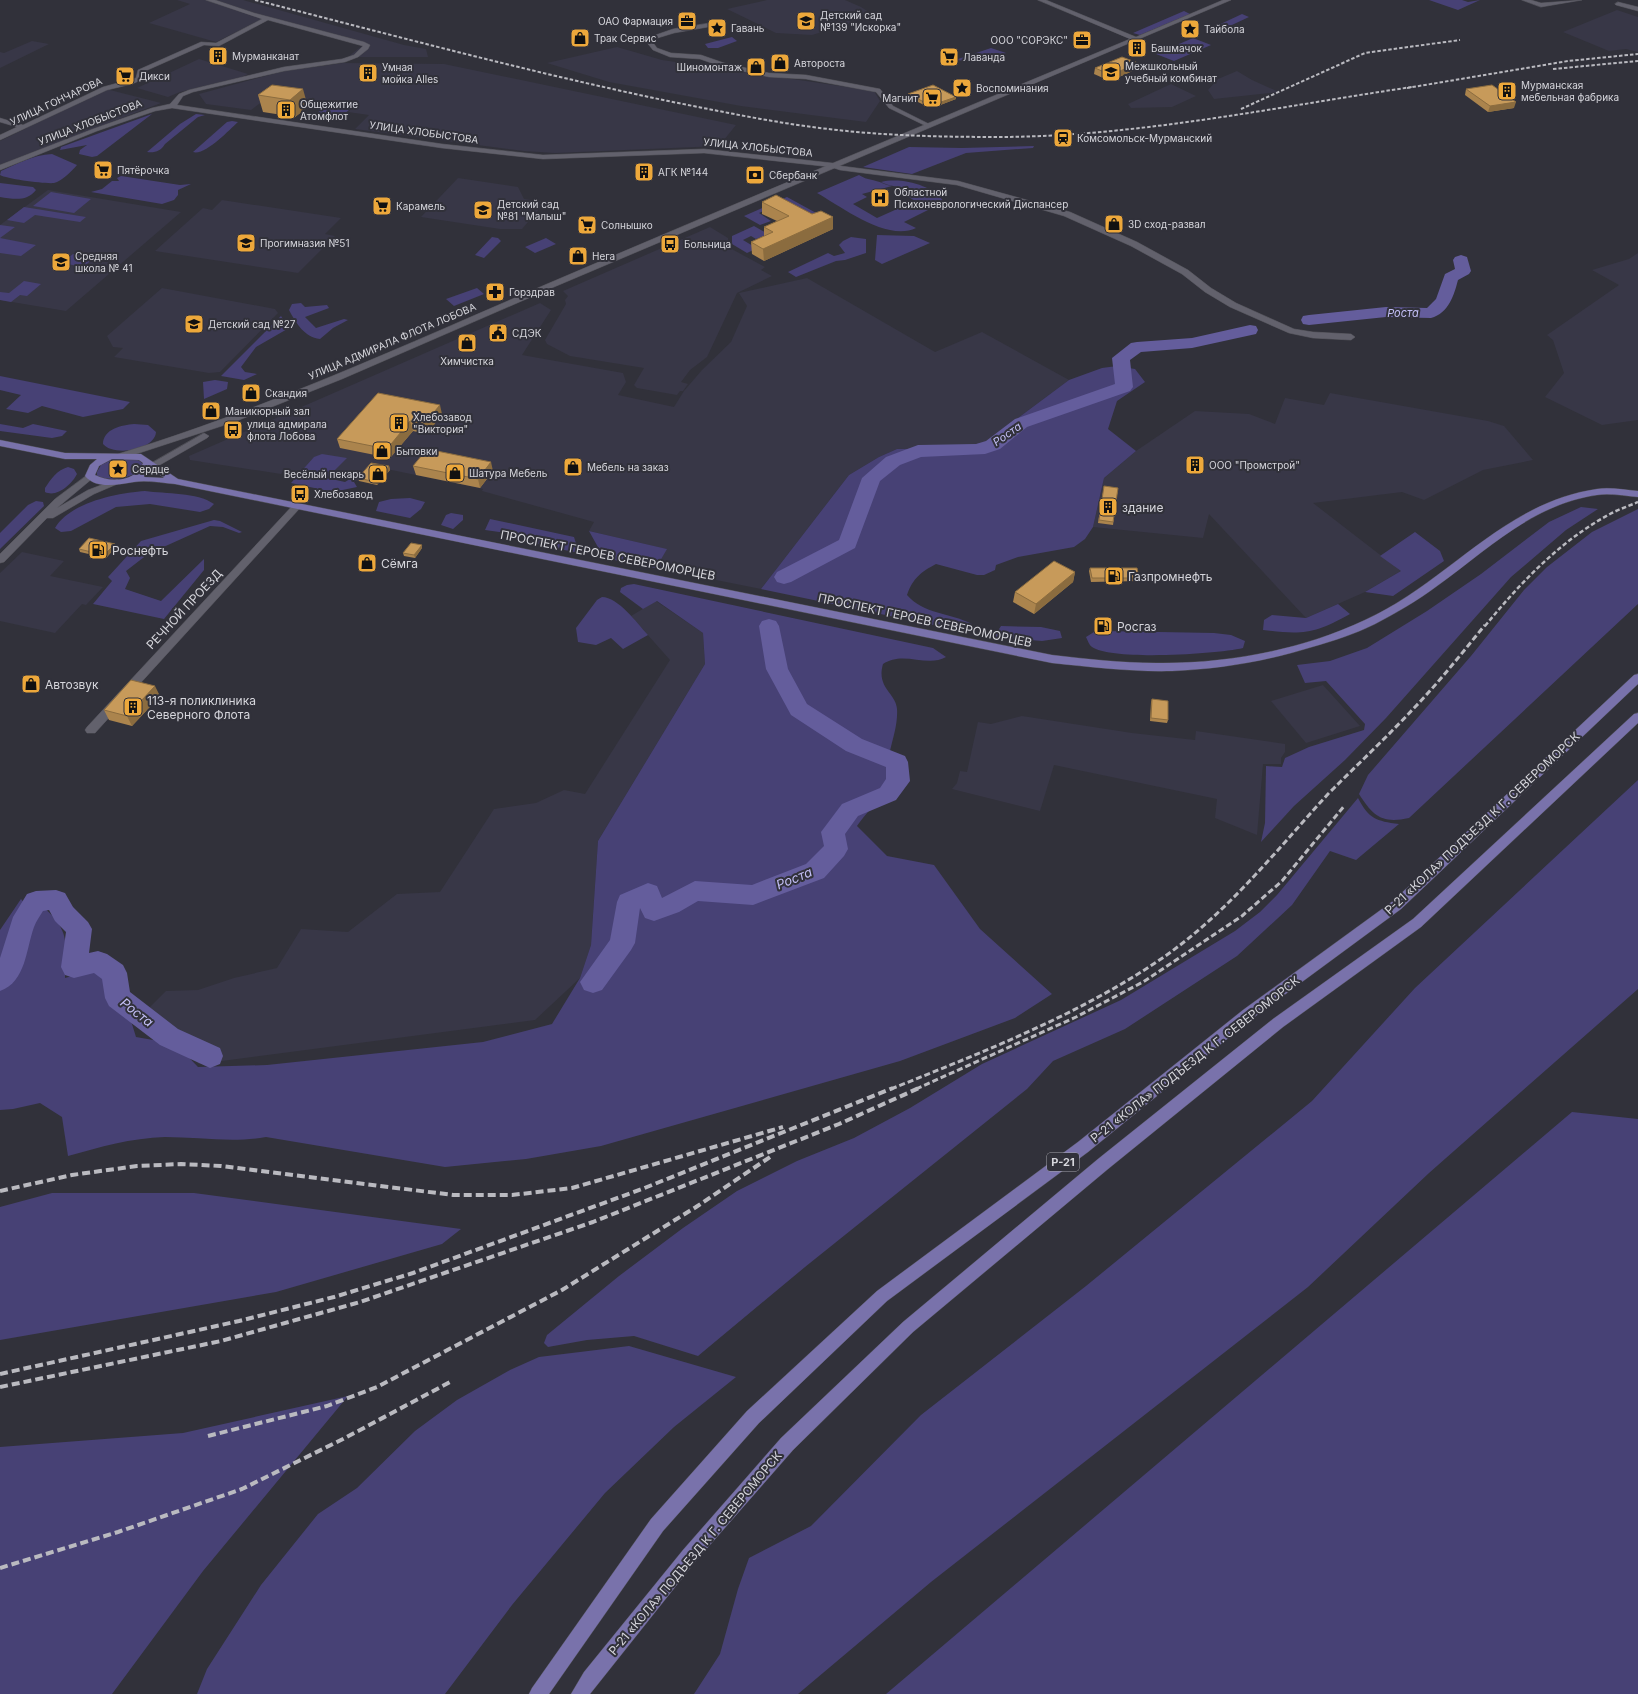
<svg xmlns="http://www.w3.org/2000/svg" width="1638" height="1694" font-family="Inter,sans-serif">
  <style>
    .built { fill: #383747 }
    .green { fill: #474175 }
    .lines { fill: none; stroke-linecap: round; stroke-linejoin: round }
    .river { fill: #645d9c; fill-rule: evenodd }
    .minor-casing { stroke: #4e4e55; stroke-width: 1 }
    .tertiary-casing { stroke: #4e4e55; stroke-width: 1 }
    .primary-casing { stroke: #4e4e55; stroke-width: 1 }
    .minor { fill: #62616c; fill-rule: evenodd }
    .tertiary { fill: #62616c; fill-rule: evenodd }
    .primary { fill: #7972ab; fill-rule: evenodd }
    .rail-far3 { stroke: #babac0; stroke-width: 2; stroke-dasharray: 3.5 2; stroke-linecap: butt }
    .rail-far2 { stroke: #babac0; stroke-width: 2.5; stroke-dasharray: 4.5 2.5; stroke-linecap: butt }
    .rail-far1 { stroke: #babac0; stroke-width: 3; stroke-dasharray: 6 3; stroke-linecap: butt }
    .rail { stroke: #babac0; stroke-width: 4; stroke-dasharray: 8 4; stroke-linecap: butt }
    .wall { fill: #ab844d }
    .shaded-wall { fill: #8b6c3f }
    .building { fill: #c79a5a; stroke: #8b6c3f }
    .labels { text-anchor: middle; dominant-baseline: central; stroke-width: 4; stroke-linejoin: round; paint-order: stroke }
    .far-poi-label { font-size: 10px; fill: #d6d6dc; stroke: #31313a; text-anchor: start }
    .far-street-label { font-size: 10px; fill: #d6d6dc; stroke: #31313a }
    .far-water-label { font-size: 11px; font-style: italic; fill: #c3bff6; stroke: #31313a }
    .shield { fill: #31313a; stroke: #a4a4ab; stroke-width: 1 }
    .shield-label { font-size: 11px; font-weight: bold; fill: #d6d6dc }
    .poi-label { font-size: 12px; fill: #d6d6dc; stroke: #31313a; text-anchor: start }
    .street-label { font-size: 12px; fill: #d6d6dc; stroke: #31313a }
    .water-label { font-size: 13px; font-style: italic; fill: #c3bff6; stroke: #31313a }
  </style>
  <rect width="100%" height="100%" fill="#31313a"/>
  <!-- built -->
  <path class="built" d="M177,0H243L404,45L426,49L428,57H348L363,45L264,18L216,42L149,23L190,4Z
    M767,0H845L861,7L875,16L812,35L776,33L727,9Z
    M1617,10L1638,17V52L1626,49L1609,51L1563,32Z
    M32,41L49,44L0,68V52L4,53Z
    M617,47L662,60L874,91L880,101L866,122L741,106L609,82L547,63Z
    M199,59L248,74L240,78L180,92L168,97L137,88Z
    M343,63L444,64L736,125L719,146L555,153L524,151L355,129L369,115L348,112L350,110L326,106L329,103L272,94L251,110L206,104L199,94L284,71Z
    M1237,71L1252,80L1279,92L1214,99L1208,90L1218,79Z
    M1171,84L1196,96L1172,107L1131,108L1128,104Z
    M106,89L161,103L0,165V141Z
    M458,178L518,187L524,199L545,202L522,229H500L421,217Z
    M48,190L181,212L66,311L0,300V225Z
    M222,200L341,218L325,234L335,236L298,273L155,251L203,208L212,210Z
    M710,227L728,238V247L765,267L761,270L772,276L737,293L707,357L690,370L681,382L688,384L683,391H680L677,395L637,388L634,385L644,368L570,356L547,344L545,340L566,304L565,300L568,296L563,291Z
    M1638,253V420L1602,425L1545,397L1564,373L1553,340L1547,335L1619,285L1592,270L1629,259Z
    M807,278L935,352L982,332L1069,380L978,448L897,449L879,457L849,475L761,589L656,568L666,549L589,531L594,522L482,491L483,489L456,483L458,480L450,482L372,466L359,481L300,470L296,473L284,470L281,474L190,460L189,456L540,303L551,310L522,355L623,373L626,382L618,395L674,407L684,391L702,370L731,342L747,306L739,293Z
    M162,288L275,309L278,313L220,372L209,373L114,357L123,348L113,347L107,336Z
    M1330,393L1488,421L1504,426L1533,460L1483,470L1424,500L1402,492L1313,503L1401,571L1365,592L1306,618L1209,514L1203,538L1093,527L1104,478L1136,451L1195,411L1249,414L1275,424L1285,398L1324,405Z
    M22,552L64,561L50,576L103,587L86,605L82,604L55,633L0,621V573Z
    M656,601L703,633L705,664L598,841L591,945L580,978L535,1020L199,1064L148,1009L166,991L198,990L234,978L277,968L301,929L348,932L397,894L440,892L494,809L536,803L564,790L585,794L670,660L631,616Z
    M1323,685L1360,726L1306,743L1271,701Z
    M1022,716L1132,733L1195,740L1196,731L1285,744V752L1281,758V764H1263L1257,835L1215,818L1217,799L1054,765L1040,811L952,789L957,783L960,771L967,772L978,722L991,724Z"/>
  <!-- green -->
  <path class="green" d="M1429,0H1462L1468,2L1480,0L1458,10Z
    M1184,11L1190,14L1140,35L1133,33Z
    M1242,14L1249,17L1219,31L1212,28Z
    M732,37L737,41L718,48H708L705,44Z
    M1193,38L1211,45L1174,61L1156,54Z
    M991,48L1006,53L981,62L955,60Z
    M325,107L349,110L336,121L313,119L312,117Z
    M152,114L97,156L92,157L79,154L80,150L87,145L60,150L61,147Z
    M196,114L205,115L198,117L165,144C161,151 155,153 147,152L180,124Z
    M232,121L238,122C229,130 205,156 193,152L227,122Z
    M1034,146L1033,148L966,153L912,174L863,167L909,147L962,148Z
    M52,154L77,165C72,171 62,181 54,183C45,184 7,179 0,175L1,171C17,164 33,155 52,154Z
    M859,175C865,179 869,179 876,181C881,182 885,185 892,186L862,194L867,197L853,204L877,218L915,201L904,194L908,191C899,185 890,187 881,182C901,177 933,185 944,202L904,222L916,228C887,242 842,207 817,193Z
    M121,176L180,185L191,184L178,190V195L174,200L162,204L91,192L102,189L112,181H119L117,178Z
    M0,183L33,187L36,190C27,202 13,199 0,197Z
    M51,192L91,199L74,213L33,206Z
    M787,197L818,214L804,220L777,205L759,213L771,221L760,225L744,216Z
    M24,207L86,217L80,222L35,215L24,223L7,220Z
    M0,225L15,227L0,238L36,245L21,256L0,253Z
    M754,226L768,234L756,239L751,236L743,240L753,246L764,245L747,253L732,244V236Z
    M877,235L914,236L930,243L882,264L875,260Z
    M492,237L498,238L501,241L484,258L475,255Z
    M851,237L866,239V253L845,260L836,261L796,277L788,272L828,253L834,256L845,253L839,245L843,241Z
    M546,238L556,244L535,253L525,247Z
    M73,254L94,258L83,267L62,263Z
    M24,281L41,284L27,296L20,295L11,302L0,300V292L9,293Z
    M477,288L484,294L454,306L446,299Z
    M301,303L305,307L327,305L329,308L305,317L316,328L344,319L348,320L333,328L320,339C304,337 296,323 289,310L292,304Z
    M281,316L289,328L256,347L241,367L245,372L257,374L244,380L221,376Z
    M1117,366L1135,369L1145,382L1117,401L1108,429L1136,451L1104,478L1093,527L1085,539L1074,547L1018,557L996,565L995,570L984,575H977L936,564C921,572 913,578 907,595C923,614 951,613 972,624L962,631L761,589L849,475L879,457L897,449L978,448L1069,380L1102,368Z
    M0,376L130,402L123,409L83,417L42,406L28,413L6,409L21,395L0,390Z
    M215,380L228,382L227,389L204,399L203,382Z
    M0,424L23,428L33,424L67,431L62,436L52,438L0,431Z
    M134,424L148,425L156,432C155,450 114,457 103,444C103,429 122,425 134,424Z
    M322,454L347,458L327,478L345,482L361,472L363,474L354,482L357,487L333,492L291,483L314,457Z
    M113,459L138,460L142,463V468C131,479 112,482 97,476V472L101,465Z
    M68,467L74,469L77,474C72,484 57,498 45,492V488C51,479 57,470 68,467Z
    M145,491C166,494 197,492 214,504L209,509L200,512L150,504L116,507L71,531L61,532L55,528C70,502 118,493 145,491Z
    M410,498L425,502L421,509L410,518L376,511L379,502L391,499Z
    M36,501L43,502L44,506L0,549V533L28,505Z
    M1581,507L1598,509L1566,530L1511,577L1386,718L1345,760L1294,806L1261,842L1265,823L1266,766L1282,767L1285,758L1309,747L1364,730L1365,724L1326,681L1305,683L1297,665L1330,661L1367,648L1427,611L1481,574L1549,522Z
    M1638,509V604L1409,818C1382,824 1373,816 1359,794L1368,775L1471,656L1524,590L1547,567L1592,532Z
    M451,513L463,515V520L453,529L441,525L446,515Z
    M490,519L574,537L579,553L540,545L528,536L485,530Z
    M214,520L220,521L242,532L239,533L223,527L210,526L148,554L126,571L130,578L125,589L161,601L204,559V570L164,619L93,604L112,581L108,577L141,541Z
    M589,531L667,549L656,568L604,558Z
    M1415,532L1440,551L1444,561L1393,596L1365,592L1401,571L1380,556Z
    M634,584L933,648L946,657C927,668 903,650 883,664C876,688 896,693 897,709C898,723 893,738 890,751C888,759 893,768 891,776C888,791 866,813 857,826L887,856L934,865L980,929L1052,994L1015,1018L900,1061L601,1146L526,1159L445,1167L266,1137C232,1143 199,1137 165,1137C131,1138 100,1147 68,1156L62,1117L40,1103L13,1109L0,1110V930L21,899L37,918L42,906C72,932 65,943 65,978L93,970L106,982L107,998L128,1011L136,1037L176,1044L198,1067L267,1065L483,1042L552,1024L580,978L591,945L598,841L705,664L703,633L657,601L643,609L620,592L621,588L627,585Z
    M602,597C618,597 637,623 648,635L623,649L611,638L596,645L578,642L576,628L597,600Z
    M1338,604L1350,614C1314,634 1303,635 1263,630L1264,620L1272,615L1306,618Z
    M1001,626L1041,627L1060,631L1062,638L1042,641L994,637Z
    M1103,631L1214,633L1231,635L1245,641L1243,648C1218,654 1112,661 1092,647C1089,645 1088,641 1086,637L1094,632Z
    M1638,780V989L1429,1173L1308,1287L931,1582L798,1694H694L720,1654L738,1589L749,1558L811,1526L921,1415L1086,1286L1312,1101L1415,988Z
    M1358,798C1369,819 1376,821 1399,824L1356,860L1330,851L1292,905L1237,956L1125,1029L1053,1061L1027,1089L805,1267L698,1356L634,1336L587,1340L548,1347L544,1343L547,1335L619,1276L683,1228L737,1191L797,1161L854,1138L910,1108L982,1064L1121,1000L1235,931L1260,912L1277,895Z
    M1572,1112L1638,1119V1694H886Z
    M52,1193H194L461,1229L442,1244L276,1292L0,1340V1207Z
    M629,1346L736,1377L674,1427L605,1493L512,1605L445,1694H197L207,1669L261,1585L318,1514L357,1488L415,1431L457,1400L510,1370L539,1357Z
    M348,1396L203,1571L112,1694H0V1447L183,1433Z"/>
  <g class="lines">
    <!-- river -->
    <path class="river" d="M1461,255L1467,257L1471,271L1469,274L1458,280C1454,295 1449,313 1431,318L1386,317L1309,325L1303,324L1301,320L1303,316L1309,315L1386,307L1427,308L1436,299L1445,274L1455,269L1453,260L1455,257Z
      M1250,325L1256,326L1258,330L1256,334L1192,348L1141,352L1130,360L1133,387L1130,391L1027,427L1000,449L985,454L921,457L900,465L880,481L855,548L791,582L784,584L777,582L774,577L777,572L839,540L862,478L886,457L918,445L976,444L986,441L1015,419L1115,384L1112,358L1131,343L1137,342L1192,338Z
      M769,619L776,621L779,626L788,669L807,704L862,739L905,756L908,762L910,781L896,800L858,816L845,834L848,849L844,856L824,878L753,905L698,901L679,912L654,921L645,918L640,908L635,943L631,950L602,990L593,993L584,990L580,982L610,940L617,902L620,895L648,883L657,886L662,898L695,881L752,885L806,864L824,846L821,832L842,804L880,788L886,779V767L846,751L791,715L766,669L759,626L762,621Z
      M56,890L65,893L73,907L88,922L92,929L89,953L98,951L107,954L123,965L127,973L130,992L178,1029L220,1048L223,1056L220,1064L210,1068L160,1045L109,1006L105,998L102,979L94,973L74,978L65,975L61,967L66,932L55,921L49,910L43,911C40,916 36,921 34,927C26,949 26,982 0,991V958L13,917L27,894L36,891Z"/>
    <defs>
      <path id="minor" d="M206,0H215L254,13L364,42L370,45L368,49L358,57L345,62L284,71L193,92L183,96L177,105L442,144L543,155L704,149L832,163L841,166L958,181L1070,212L1137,242L1188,270L1211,288L1236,303L1294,329L1313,332L1351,334L1355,337L1351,340L1313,338L1289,333L1230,307L1205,292L1182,274L1131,246L1064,216L957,185L840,170L831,167L704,153L543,159L442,148L172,108L155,111L97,131L0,170V165L93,129L152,108L170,104L179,94L189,90L284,67L342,59L354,55L363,46L268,20L219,46L204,45L143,72L141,80L132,84L107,90L0,140V135L17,127L0,122V118L23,125L103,87L136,78L138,70L201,42L216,43L262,19Z
        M1522,0H1531L1541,3L1582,0L1541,7Z
        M1618,2L1638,7V11L1616,5L1615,4Z
        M723,21L726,23L725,24L674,33L651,40L657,48L671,53L701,55L724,63L769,73L806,75L880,89L893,106L931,125L926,126L889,108L876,92L806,79L769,77L720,66L700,59L670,57L653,50L644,39L673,29Z
        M297,503L300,504L302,506L300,508L95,733H87L85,730L87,727L294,504Z"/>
      <path id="tertiary" d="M1038,0H1046L1136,37L1223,0H1231L554,287L342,379L234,422L121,459L116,456L118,454C266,409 405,345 547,284C741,201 936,120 1130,39Z
        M204,433L209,436L207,438L151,470L148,471L143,468Z
        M90,473L93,474V478L57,508L88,490L117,479L122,482L94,494L53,518H47L4,562L0,563V554L55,499Z"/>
      <path id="primary" d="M0,440L65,453L141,454L178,479L1052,655C1087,659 1121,663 1156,663C1226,664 1302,650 1365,620C1447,583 1504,502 1597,489C1610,487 1625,490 1638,491V497C1625,496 1610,493 1597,495C1533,504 1487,550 1437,586C1417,601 1396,613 1375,624C1355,634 1333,641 1312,647C1267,661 1220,669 1172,671C1132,672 1092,667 1052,663L175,484C162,483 147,480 134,482C119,484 97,490 85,476L90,465L97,459H65L0,446ZM112,459L139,460L143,463C136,482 111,483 95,475L99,466ZM151,468L164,478L144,477Z
        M1638,674V684L1401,909L1253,1018L1088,1152L887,1301L759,1423L663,1531L549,1694H529L532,1688L651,1519L747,1411L877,1291L1078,1142L1243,1010L1393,901L1634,675Z
        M1638,713V723L1421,927L1283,1027L1108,1169L913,1332L793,1450L695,1562L590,1694H571L584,1672L683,1550L781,1438L903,1322L1098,1159L1273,1019L1413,919L1634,714Z"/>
    </defs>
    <!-- minor casing -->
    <use href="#minor" class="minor-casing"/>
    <!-- tertiary casing -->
    <use href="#tertiary" class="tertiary-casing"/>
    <!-- primary casing -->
    <use href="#primary" class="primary-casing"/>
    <!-- minor -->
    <use href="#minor" class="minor"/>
    <!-- tertiary -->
    <use href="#tertiary" class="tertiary"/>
    <!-- primary -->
    <use href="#primary" class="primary"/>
    <!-- rail-far3 -->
    <path class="rail-far3" d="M255,0C392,35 529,72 668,101C724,112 780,124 837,130C891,136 947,137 1002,137C1140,136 1276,107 1412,87
      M1553,69L1638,61
      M1407,88L1568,61L1638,54
      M1241,109L1365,53L1460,40"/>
    <!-- rail-far2 -->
    <path class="rail-far2" d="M1485,626C1521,582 1560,541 1610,514C1619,509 1629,506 1638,502"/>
    <!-- rail-far1 -->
    <path class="rail-far1" d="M891,1089C983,1052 1076,1016 1158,961C1225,916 1274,853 1328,794C1357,765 1387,737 1415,707C1440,681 1462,653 1485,625
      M916,1089L1076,1017L1143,982L1242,916L1282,881L1345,805"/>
    <!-- rail -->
    <path class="rail" d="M0,1191L72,1175L137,1166L181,1164L221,1166L453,1195H512L572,1188L783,1127
      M0,1374L239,1321L334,1297L413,1273L642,1189L893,1088
      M0,1387L221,1341L360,1302L593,1222L839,1124L919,1088
      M208,1436L327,1406L377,1387L562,1290L696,1207L773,1155
      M0,1568L118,1532L242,1489L343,1439L452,1381"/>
  </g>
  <!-- wall -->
  <path class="wall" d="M1095,68L1137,69L1110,81L1094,74Z
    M272,85L308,107L295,117L263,112L258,95Z
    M1466,89L1514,108L1488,112L1465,95Z
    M908,94L956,99L935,107L932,105L928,107L908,97Z
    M762,202L812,214L833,217V229L764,261L752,254L751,242L764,236V227L777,221L762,214Z
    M378,393L442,414L427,434L413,431L390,458L340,448L337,439Z
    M389,466L390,470L377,485L359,481L358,478Z
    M413,466L493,471L480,488L416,475Z
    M1104,486L1118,488L1113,525L1098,523Z
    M115,544L116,547L106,558L80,552L79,549Z
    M422,548L415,558L404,556L403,553Z
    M1090,568L1139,578V581L1091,582L1089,571Z
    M1075,572L1073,582L1034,614L1013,602L1015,592Z
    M160,696L132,726L109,720L104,710Z
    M1152,699L1168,720L1167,723L1150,721L1151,702Z"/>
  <!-- shaded-wall -->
  <path class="shaded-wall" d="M1138,63L1137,69L1110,81L1111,75Z
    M303,89L308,107L295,117L290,100Z
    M956,97V99L935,107V104Z
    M932,102V105L928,107V104Z
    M1516,102L1514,108L1488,112L1490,106Z
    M833,217V229L764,261L763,249Z
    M440,405L442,414L427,434L424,424Z
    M410,421L413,431L390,458L387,449Z
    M491,462L493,471L480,488L478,479Z
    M389,466L390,470L377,485L376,482Z
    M115,544L116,547L106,558L104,555Z
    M422,545V548L415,558L414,555Z
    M1075,572L1073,582L1034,614L1036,604Z
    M155,686L160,696L132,726L127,716Z"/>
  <!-- building -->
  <path class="building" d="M1122,57L1138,63L1111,75L1095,68Z
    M272,85L303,89L290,100L258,95Z
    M933,85L956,97L935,104L932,102L928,104L908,94Z
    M1492,85L1516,102L1490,106L1466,89Z
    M776,195L812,214L821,211L833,217L763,249L751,242L773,232L764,227L789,216L762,202Z
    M378,393L440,405L424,424L410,421L387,449L337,439Z
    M427,449L491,462L478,479L413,466Z
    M371,463L389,466L376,482L358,478Z
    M1104,486L1118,488L1113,522L1099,520Z
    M89,538L115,544L104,555L79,549Z
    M411,543L422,545L414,555L403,553Z
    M1054,561L1075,572L1036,604L1015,592Z
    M1090,568H1137L1139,578H1092Z
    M131,680L155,686L127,716L104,710Z
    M1152,699L1168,701V720L1151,718Z"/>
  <!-- icons -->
  <defs>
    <symbol id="office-square" viewBox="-11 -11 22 22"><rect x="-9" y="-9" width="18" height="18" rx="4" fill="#eda83b" stroke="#31313a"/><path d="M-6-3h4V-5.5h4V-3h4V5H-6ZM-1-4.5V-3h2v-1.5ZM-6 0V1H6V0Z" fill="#111"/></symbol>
    <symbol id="school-square" viewBox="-11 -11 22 22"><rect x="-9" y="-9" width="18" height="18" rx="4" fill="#eda83b" stroke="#31313a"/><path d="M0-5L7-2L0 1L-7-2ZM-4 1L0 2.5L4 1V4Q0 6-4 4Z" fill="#111"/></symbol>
    <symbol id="sight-square" viewBox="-11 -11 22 22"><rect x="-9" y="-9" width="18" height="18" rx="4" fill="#eda83b" stroke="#31313a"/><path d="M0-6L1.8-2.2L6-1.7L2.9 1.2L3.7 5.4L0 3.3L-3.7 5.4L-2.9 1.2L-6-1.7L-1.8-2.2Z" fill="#111"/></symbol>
    <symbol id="shop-square" viewBox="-11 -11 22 22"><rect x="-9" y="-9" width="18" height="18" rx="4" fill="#eda83b" stroke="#31313a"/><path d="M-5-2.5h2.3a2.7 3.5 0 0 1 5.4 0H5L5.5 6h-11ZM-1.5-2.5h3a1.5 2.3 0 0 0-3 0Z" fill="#111"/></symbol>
    <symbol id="building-square" viewBox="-11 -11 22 22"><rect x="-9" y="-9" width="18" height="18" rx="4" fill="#eda83b" stroke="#31313a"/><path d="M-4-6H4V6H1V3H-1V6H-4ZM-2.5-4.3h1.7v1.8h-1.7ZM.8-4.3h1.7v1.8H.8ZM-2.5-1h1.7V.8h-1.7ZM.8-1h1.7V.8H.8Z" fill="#111"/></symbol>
    <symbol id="supermarket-square" viewBox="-11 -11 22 22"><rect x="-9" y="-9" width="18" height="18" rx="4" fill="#eda83b" stroke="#31313a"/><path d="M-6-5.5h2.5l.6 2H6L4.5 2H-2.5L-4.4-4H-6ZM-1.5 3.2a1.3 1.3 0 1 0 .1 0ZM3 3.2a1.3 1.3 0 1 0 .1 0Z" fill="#111"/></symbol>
    <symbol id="university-square" viewBox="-11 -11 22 22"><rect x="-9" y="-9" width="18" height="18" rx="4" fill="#eda83b" stroke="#31313a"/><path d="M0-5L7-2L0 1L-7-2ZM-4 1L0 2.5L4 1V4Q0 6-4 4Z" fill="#111"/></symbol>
    <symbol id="station-square" viewBox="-11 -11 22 22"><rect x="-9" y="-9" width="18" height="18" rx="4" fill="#eda83b" stroke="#31313a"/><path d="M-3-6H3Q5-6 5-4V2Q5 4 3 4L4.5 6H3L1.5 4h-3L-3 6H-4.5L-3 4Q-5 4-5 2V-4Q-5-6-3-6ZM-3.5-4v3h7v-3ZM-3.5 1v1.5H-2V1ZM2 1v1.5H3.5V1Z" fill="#111"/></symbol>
    <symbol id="bank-square" viewBox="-11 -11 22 22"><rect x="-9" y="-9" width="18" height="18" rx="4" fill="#eda83b" stroke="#31313a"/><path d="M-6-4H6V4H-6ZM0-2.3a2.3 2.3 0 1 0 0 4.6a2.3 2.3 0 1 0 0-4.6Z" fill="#111"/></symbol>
    <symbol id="hospital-square" viewBox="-11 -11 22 22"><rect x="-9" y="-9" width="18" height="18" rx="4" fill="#eda83b" stroke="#31313a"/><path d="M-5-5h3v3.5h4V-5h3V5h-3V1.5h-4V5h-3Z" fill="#111"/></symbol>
    <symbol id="bus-square" viewBox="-11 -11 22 22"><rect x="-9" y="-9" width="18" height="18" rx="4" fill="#eda83b" stroke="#31313a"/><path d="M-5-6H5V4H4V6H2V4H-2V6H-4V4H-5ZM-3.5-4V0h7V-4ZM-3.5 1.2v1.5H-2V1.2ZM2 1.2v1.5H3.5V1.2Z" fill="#111"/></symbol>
    <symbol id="pharmacy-square" viewBox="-11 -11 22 22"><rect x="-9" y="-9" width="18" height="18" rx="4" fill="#eda83b" stroke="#31313a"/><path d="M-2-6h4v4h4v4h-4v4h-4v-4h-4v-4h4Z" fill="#111"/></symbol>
    <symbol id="civic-square" viewBox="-11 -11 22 22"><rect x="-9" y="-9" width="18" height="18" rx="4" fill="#eda83b" stroke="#31313a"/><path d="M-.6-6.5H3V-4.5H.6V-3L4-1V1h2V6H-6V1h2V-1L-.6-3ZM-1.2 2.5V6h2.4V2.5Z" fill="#111"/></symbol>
    <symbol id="fuel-square" viewBox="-11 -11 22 22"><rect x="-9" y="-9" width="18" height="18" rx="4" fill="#eda83b" stroke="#31313a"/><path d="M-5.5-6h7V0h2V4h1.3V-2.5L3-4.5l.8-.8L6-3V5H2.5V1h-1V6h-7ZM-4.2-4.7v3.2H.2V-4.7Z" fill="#111"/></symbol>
  </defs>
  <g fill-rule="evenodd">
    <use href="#office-square" x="676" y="10" width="22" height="22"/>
    <use href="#school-square" x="795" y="10" width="22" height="22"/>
    <use href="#sight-square" x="706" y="17" width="22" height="22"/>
    <use href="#sight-square" x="1179" y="18" width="22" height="22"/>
    <use href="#shop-square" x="569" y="27" width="22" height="22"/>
    <use href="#office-square" x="1071" y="29" width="22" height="22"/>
    <use href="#building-square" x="1126" y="37" width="22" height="22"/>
    <use href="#building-square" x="207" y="45" width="22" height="22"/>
    <use href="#supermarket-square" x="938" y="46" width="22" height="22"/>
    <use href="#shop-square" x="769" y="52" width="22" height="22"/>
    <use href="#shop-square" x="745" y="56" width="22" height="22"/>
    <use href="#university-square" x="1100" y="61" width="22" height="22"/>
    <use href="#building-square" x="357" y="62" width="22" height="22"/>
    <use href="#supermarket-square" x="114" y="65" width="22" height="22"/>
    <use href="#sight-square" x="951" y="77" width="22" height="22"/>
    <use href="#building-square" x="1496" y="80" width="22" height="22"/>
    <use href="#supermarket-square" x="921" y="87" width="22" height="22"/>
    <use href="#building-square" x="275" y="99" width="22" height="22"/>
    <use href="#station-square" x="1052" y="127" width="22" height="22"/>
    <use href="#supermarket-square" x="92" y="159" width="22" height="22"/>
    <use href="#building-square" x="633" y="161" width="22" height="22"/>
    <use href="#bank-square" x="744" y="164" width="22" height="22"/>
    <use href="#hospital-square" x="869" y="187" width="22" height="22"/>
    <use href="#supermarket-square" x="371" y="195" width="22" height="22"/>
    <use href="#school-square" x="472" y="199" width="22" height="22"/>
    <use href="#shop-square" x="1103" y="213" width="22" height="22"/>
    <use href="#supermarket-square" x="576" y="214" width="22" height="22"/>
    <use href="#school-square" x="235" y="232" width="22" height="22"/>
    <use href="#bus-square" x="659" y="233" width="22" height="22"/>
    <use href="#shop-square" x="567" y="245" width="22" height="22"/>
    <use href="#school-square" x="50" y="251" width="22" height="22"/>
    <use href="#pharmacy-square" x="484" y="281" width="22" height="22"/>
    <use href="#school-square" x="183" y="313" width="22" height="22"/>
    <use href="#civic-square" x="487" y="322" width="22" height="22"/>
    <use href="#shop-square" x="456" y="332" width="22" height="22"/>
    <use href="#shop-square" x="240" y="382" width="22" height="22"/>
    <use href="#shop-square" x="200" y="400" width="22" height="22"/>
    <use href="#building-square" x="388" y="412" width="22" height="22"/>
    <use href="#bus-square" x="222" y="419" width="22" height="22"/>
    <use href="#shop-square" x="371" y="440" width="22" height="22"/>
    <use href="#building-square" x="1184" y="454" width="22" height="22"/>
    <use href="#shop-square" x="562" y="456" width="22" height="22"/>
    <use href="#sight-square" x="107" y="458" width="22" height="22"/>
    <use href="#shop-square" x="444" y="462" width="22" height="22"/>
    <use href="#shop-square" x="367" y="463" width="22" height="22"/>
    <use href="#bus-square" x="289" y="483" width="22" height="22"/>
    <use href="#building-square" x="1097" y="496" width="22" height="22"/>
    <use href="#fuel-square" x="87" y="539" width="22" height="22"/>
    <use href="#shop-square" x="356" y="552" width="22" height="22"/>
    <use href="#fuel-square" x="1103" y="565" width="22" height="22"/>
    <use href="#fuel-square" x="1092" y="615" width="22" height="22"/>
    <use href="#shop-square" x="20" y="673" width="22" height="22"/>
    <use href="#building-square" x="122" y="696" width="22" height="22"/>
  </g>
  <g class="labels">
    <!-- far-poi labels -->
    <g class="far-poi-label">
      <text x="820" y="15">Детский сад<tspan x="820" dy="12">№139 "Искорка"</tspan></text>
      <text x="673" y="21" text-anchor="end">ОАО Фармация</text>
      <text x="731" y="28">Гавань</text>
      <text x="1204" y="29">Тайбола</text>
      <text x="594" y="38">Трак Сервис</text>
      <text x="1068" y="40" text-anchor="end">ООО "СОРЭКС"</text>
      <text x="1151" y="48">Башмачок</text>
      <text x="232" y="56">Мурманканат</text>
      <text x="963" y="57">Лаванда</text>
      <text x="794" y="63">Автороста</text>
      <text x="1125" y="66">Межшкольный<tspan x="1125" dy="12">учебный комбинат</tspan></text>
      <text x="382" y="67">Умная<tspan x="382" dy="12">мойка Alles</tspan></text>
      <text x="742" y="67" text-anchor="end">Шиномонтаж</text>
      <text x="139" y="76">Дикси</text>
      <text x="1521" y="85">Мурманская<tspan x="1521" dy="12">мебельная фабрика</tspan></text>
      <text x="976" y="88">Воспоминания</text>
      <text x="918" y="98" text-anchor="end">Магнит</text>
      <text x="300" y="104">Общежитие<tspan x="300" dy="12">Атомфлот</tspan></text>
      <text x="1077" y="138">Комсомольск-Мурманский</text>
      <text x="117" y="170">Пятёрочка</text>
      <text x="658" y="172">АГК №144</text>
      <text x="769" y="175">Сбербанк</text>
      <text x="894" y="192">Областной<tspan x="894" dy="12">Психоневрологический Диспансер</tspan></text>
      <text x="497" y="204">Детский сад<tspan x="497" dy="12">№81 "Малыш"</tspan></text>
      <text x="396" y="206">Карамель</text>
      <text x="1128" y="224">3D сход-развал</text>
      <text x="601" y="225">Солнышко</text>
      <text x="260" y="243">Прогимназия №51</text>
      <text x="684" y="244">Больница</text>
      <text x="75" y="256">Средняя<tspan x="75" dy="12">школа № 41</tspan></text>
      <text x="592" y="256">Нега</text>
      <text x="509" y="292">Горздрав</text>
      <text x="208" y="324">Детский сад №27</text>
      <text x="512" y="333">СДЭК</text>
      <text x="467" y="361" text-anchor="middle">Химчистка</text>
      <text x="265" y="393">Скандия</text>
      <text x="225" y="411">Маникюрный зал</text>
      <text x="413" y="417">Хлебозавод<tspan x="413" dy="12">"Виктория"</tspan></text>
      <text x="247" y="424">улица адмирала<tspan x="247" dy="12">флота Лобова</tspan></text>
      <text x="396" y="451">Бытовки</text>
      <text x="1209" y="465">ООО "Промстрой"</text>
      <text x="587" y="467">Мебель на заказ</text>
      <text x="132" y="469">Сердце</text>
      <text x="469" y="473">Шатура Мебель</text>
      <text x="364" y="474" text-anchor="end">Весёлый пекарь</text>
      <text x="314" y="494">Хлебозавод</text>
    </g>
    <!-- far-street labels -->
    <g class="far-street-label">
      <text transform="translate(56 101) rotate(-25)">УЛИЦА ГОНЧАРОВА</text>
      <text transform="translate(90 122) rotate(-21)">УЛИЦА ХЛОБЫСТОВА</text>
      <text transform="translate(424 132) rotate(8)">УЛИЦА ХЛОБЫСТОВА</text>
      <text transform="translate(758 147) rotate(6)">УЛИЦА ХЛОБЫСТОВА</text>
      <text transform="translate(392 341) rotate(-23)">УЛИЦА АДМИРАЛА ФЛОТА ЛОБОВА</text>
    </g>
    <!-- far-water labels -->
    <g class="far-water-label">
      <text x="1403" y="313">Роста</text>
      <text transform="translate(1007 434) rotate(-35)">Роста</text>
    </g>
    <!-- shield labels -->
    <rect class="shield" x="1047" y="1153" width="32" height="18" rx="3"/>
    <g class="shield-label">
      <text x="1063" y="1162">Р-21</text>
    </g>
    <!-- poi labels -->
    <g class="poi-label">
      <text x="1122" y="507">здание</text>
      <text x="112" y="550">Роснефть</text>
      <text x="381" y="563">Сёмга</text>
      <text x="1128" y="576">Газпромнефть</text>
      <text x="1117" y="626">Росгаз</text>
      <text x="45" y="684">Автозвук</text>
      <text x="147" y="700">113-я поликлиника<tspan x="147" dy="14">Северного Флота</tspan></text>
    </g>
    <!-- street labels -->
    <g class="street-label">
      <text transform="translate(608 555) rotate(11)">ПРОСПЕКТ ГЕРОЕВ СЕВЕРОМОРЦЕВ</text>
      <text transform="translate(184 609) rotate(-47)">РЕЧНОЙ ПРОЕЗД</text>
      <text transform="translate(925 620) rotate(12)">ПРОСПЕКТ ГЕРОЕВ СЕВЕРОМОРЦЕВ</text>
      <text transform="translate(1482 823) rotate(-43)">Р-21 «КОЛА» ПОДЪЕЗД К Г. СЕВЕРОМОРСК</text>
      <text transform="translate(1195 1059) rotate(-38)">Р-21 «КОЛА» ПОДЪЕЗД К Г. СЕВЕРОМОРСК</text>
      <text transform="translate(695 1553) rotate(-50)">Р-21 «КОЛА» ПОДЪЕЗД К Г. СЕВЕРОМОРСК</text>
    </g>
    <!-- water labels -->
    <g class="water-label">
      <text transform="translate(794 878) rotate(-22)">Роста</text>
      <text transform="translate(137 1012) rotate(38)">Роста</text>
    </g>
  </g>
</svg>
